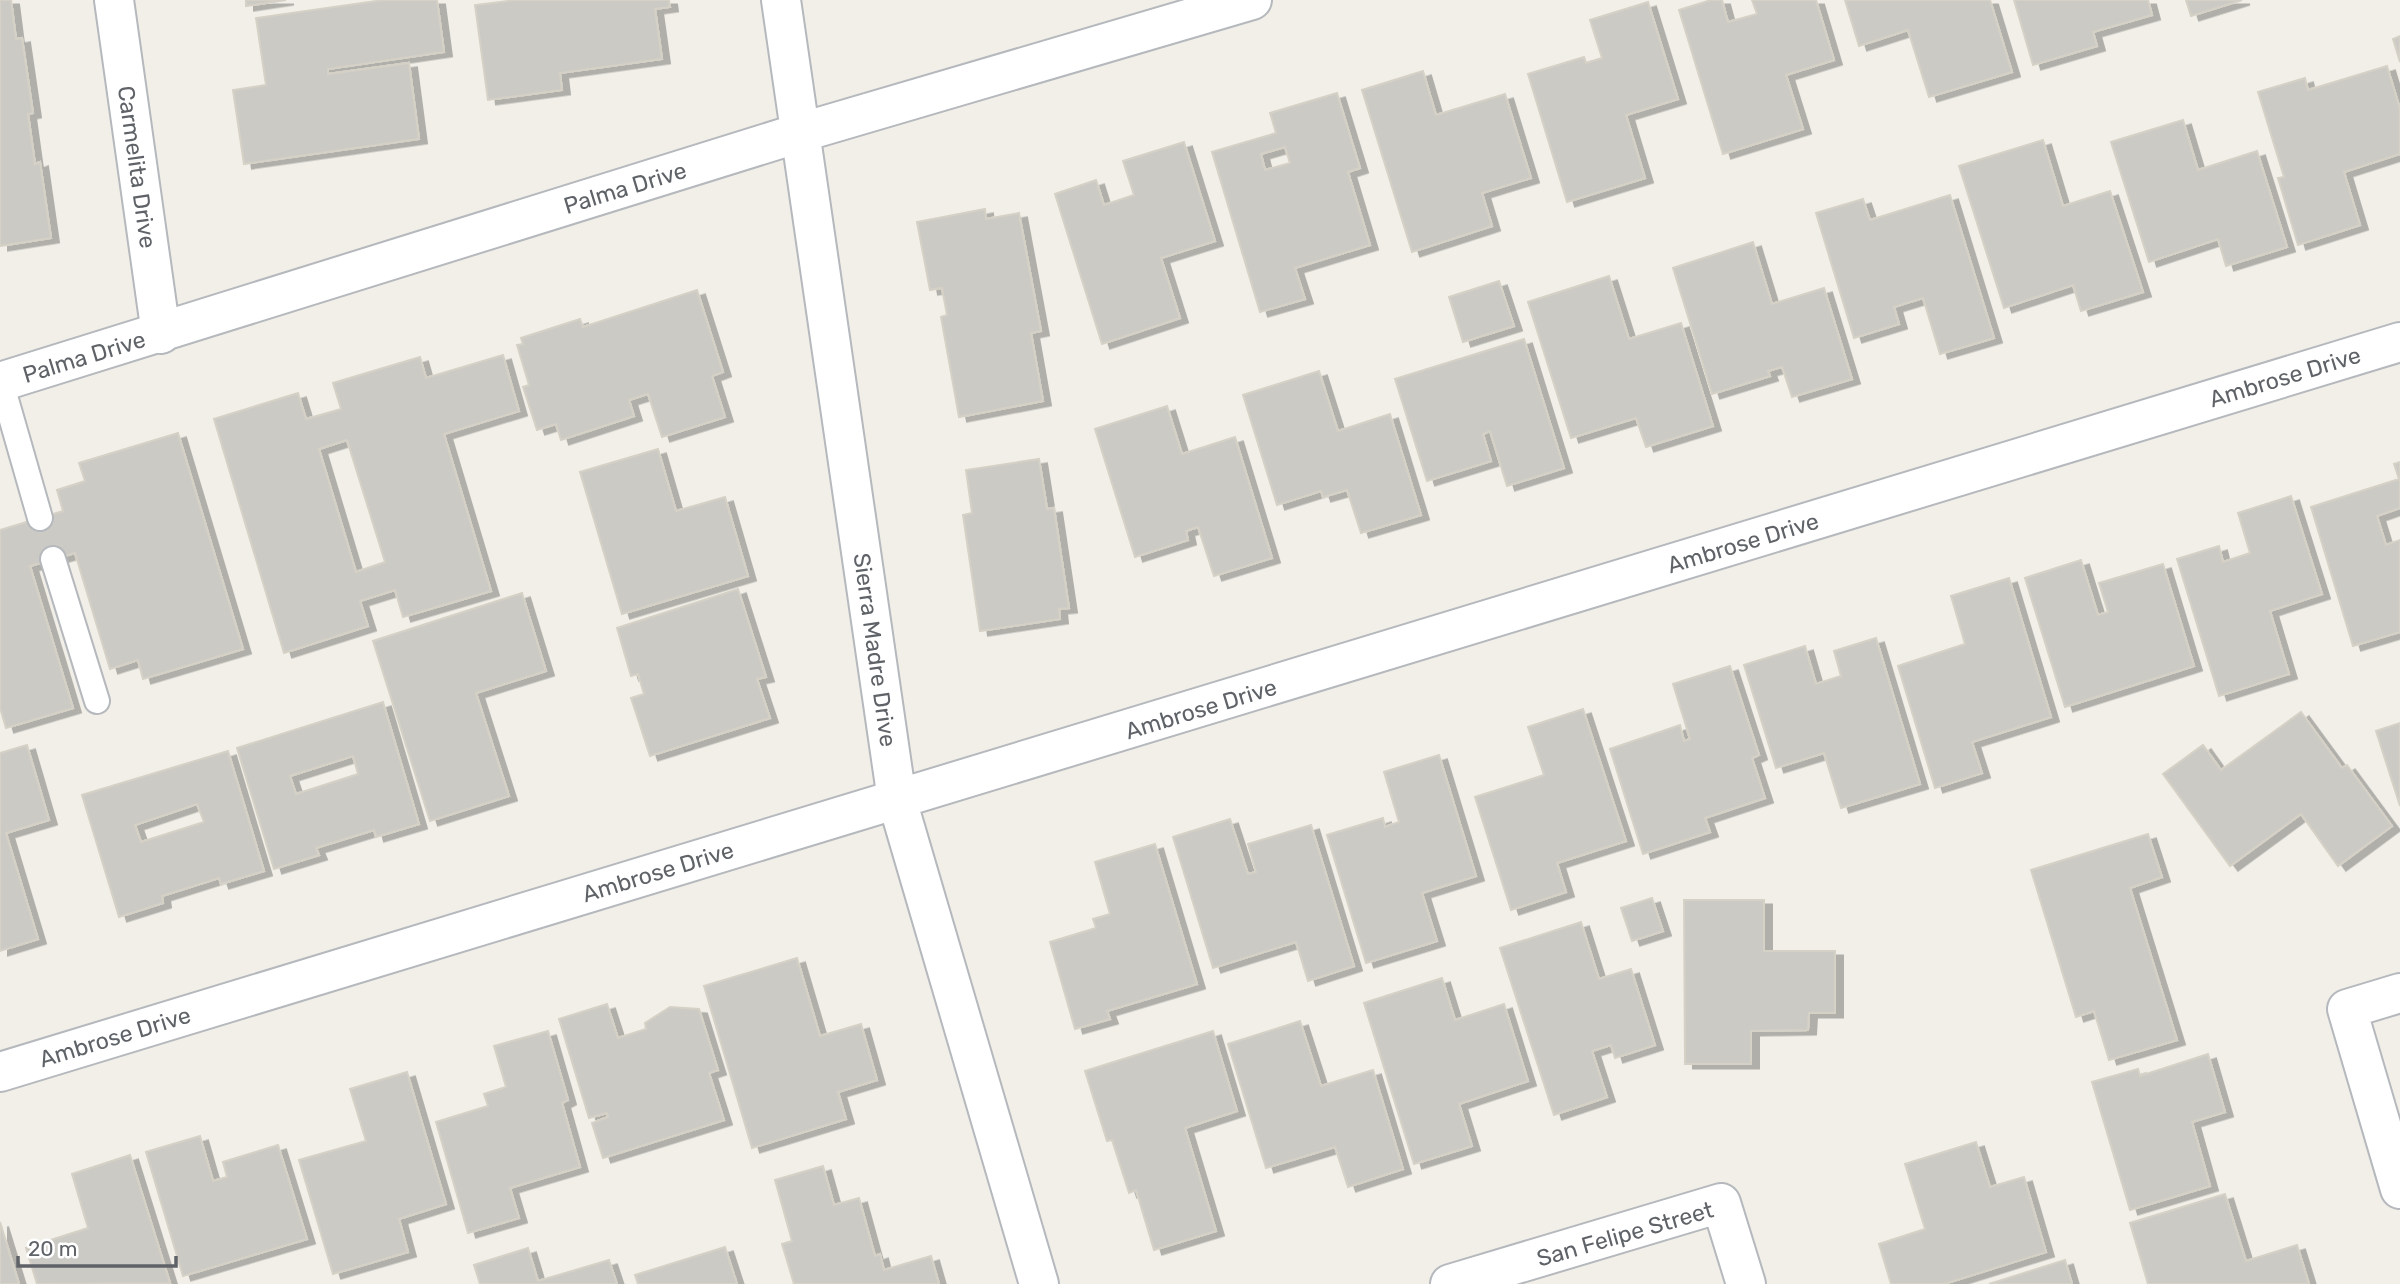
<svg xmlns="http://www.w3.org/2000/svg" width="2400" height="1284" font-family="Rubik,sans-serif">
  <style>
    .building { fill: #cccac5; stroke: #d6d1c6; stroke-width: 2; fill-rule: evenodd; filter: url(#shadow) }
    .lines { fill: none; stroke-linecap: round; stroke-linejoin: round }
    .service-casing { stroke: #b5b8bc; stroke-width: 28 }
    .minor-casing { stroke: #b5b8bc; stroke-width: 42 }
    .service { stroke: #fff; stroke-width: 24 }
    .minor { stroke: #fff; stroke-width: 38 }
    .labels { text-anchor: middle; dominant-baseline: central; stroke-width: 5; stroke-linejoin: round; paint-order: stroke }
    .street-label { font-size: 23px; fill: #5f6368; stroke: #fff }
  </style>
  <defs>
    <filter id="shadow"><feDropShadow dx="8" dy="4.5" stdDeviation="0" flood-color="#0004"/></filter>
  </defs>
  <rect width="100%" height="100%" fill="#f1efe8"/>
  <!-- building -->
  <path class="building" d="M0,0H11L16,39L22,38L33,113L28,114L35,164L40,162L51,238L0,246Z
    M246,0H286L246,6Z
    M383,0H437L444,52L328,69V74L409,63L419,139L244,164L233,90L266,85L256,18Z
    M516,0H669L670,7L655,9L662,59L560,73L562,90L488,100L475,5Z
    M1711,0H1722L1728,22L1757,14L1752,0H1816L1834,60L1786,75L1803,129L1723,154L1679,10Z
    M1845,0H1990L2012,72L1929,97L1908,30L1859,46Z
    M2014,0H2148L2152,15L2093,32L2097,46L2033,65Z
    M2186,0H2242L2191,16Z
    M1648,2L1678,99L1626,115L1645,178L1567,202L1528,74L1584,57L1586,63L1602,58L1590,20Z
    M2400,36V62L2393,39Z
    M2387,66L2400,109V154L2344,172L2360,225L2298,245L2278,178L2284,177L2258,92L2305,78L2308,90Z
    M1423,71L1436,115L1505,94L1531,178L1482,193L1492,226L1412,252L1362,90Z
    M1337,93L1360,168L1348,172L1370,245L1295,268L1305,299L1260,312L1212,152L1276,133L1270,113ZM1285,147L1290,163L1265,170L1261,154Z
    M2183,120L2198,170L2257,151L2287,247L2226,266L2218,239L2149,262L2111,142Z
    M2043,140L2063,206L2110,191L2143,292L2081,311L2073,285L2004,308L1959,166Z
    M1184,142L1215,241L1161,258L1180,318L1102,344L1055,194L1096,180L1104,205L1134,195L1123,161Z
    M1950,195L1994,338L1940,354L1923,298L1894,307L1899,324L1854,338L1816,213L1863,199L1870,220Z
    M985,209L986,219L1019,213L1041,331L1031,333L1043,401L959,417L941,317L947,315L942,288L930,290L917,222Z
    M1753,242L1772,304L1824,288L1852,379L1792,397L1782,367L1768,371L1770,376L1712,394L1673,268Z
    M1609,276L1629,339L1681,323L1713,426L1646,447L1636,418L1571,438L1528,302Z
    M1499,281L1514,326L1463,342L1449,297Z
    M697,290L723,372L712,376L725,417L662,437L648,394L629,400L634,416L561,440L556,424L537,430L523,387L529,385L517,345L523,344L521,338L580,319L583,327Z
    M1524,339L1564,468L1507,486L1490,431L1483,434L1491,461L1427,481L1395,379Z
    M503,355L519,411L444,434L491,591L403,617L395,590L360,601L368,626L284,653L214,419L298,393L306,419L341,409L333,383L420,357L426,378ZM347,440L385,562L356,572L319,449Z
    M1319,371L1338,431L1390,414L1421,515L1361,533L1347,490L1323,497L1321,491L1277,505L1243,395Z
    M1167,406L1182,454L1235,437L1272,558L1214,576L1198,527L1186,531L1188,540L1135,557L1095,429Z
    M178,433L243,649L143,679L138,660L110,669L75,553L30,566L73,708L6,728L0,708V530L63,511L57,490L85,481L79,463Z
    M658,449L676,511L725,497L748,576L622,614L580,472Z
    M1039,459L1047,509L1054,508L1069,608L1059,609L1060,619L980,631L963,515L972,513L966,470Z
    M2400,462V508L2377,516L2386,545L2400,540V632L2353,646L2311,507L2399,479L2394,464Z
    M2291,496L2322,594L2270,611L2289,674L2219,696L2177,559L2219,546L2223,562L2250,553L2238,513Z
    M2081,560L2098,615L2108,612L2099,583L2163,564L2194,666L2065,707L2025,578Z
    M2009,578L2051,717L1972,742L1982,773L1935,788L1898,666L1965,644L1951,596Z
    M738,589L766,677L757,679L770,718L650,756L631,698L644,694L638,674L631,676L617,628Z
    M522,593L546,671L476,693L509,796L430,821L373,641Z
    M1876,638L1920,784L1841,808L1824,753L1776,768L1744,665L1805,646L1816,684L1841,676L1834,651Z
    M1730,666L1759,755L1752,758L1765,798L1705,818L1710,832L1643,854L1610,749L1680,725L1684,741L1690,739L1673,684Z
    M383,702L419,824L376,837L374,830L316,848L319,855L274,869L237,748ZM353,756L358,774L296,794L290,776Z
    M1583,709L1626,841L1557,863L1566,892L1511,910L1475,797L1544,775L1528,727Z
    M2301,712L2342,768L2347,765L2392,826L2338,866L2301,814L2230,866L2163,774L2203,745L2221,770Z
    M2400,723V806L2376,731Z
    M27,745L49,820L6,833L38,939L0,951V753Z
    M228,751L264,871L221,884L219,878L162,896L163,903L119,917L82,795ZM197,804L204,822L141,842L135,825Z
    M1439,755L1476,876L1422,893L1437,941L1366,963L1327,835L1383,818L1385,827L1399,822L1384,772Z
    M1230,819L1248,874L1256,872L1248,844L1311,825L1354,966L1308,981L1296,942L1213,968L1173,837Z
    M2148,834L2162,877L2130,888L2177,1040L2109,1060L2094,1011L2076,1017L2031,870Z
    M1155,844L1197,984L1107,1011L1110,1019L1075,1029L1050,942L1096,928L1093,919L1110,914L1095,862Z
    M1652,898L1663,931L1632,941L1621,908Z
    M1684,900H1764V951H1835V1013H1809L1808,1030L1751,1031V1064H1685Z
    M1581,922L1599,979L1631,969L1655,1045L1615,1058L1611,1045L1592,1051L1607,1097L1554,1115L1500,948Z
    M797,958L820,1036L861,1024L877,1080L838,1092L846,1119L752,1148L704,986Z
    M1442,978L1455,1020L1504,1004L1528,1081L1459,1104L1472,1146L1414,1164L1364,1003Z
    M607,1004L618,1038L646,1029L645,1023L670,1007L699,1009L718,1070L709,1073L724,1120L603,1158L592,1123L608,1117L607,1113L589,1118L559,1019Z
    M1300,1021L1321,1086L1373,1070L1403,1169L1348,1187L1335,1147L1266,1168L1228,1044Z
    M548,1031L568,1100L562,1103L580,1167L510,1188L519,1218L468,1233L436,1122L488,1106L484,1094L506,1087L494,1046Z
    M1213,1031L1237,1111L1185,1128L1216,1231L1154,1250L1136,1190L1129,1193L1112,1140L1107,1141L1085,1071Z
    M2208,1054L2225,1112L2192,1122L2210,1186L2130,1210L2092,1082L2138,1069L2140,1076Z
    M407,1072L446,1204L399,1219L408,1252L333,1274L299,1160L366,1141L350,1089Z
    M200,1136L213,1181L227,1177L223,1162L278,1145L307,1239L183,1276L146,1152Z
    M1976,1142L1990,1187L2024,1177L2046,1252L1944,1284H1891L1879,1244L1925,1229L1905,1164Z
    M130,1155L170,1283L37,1284L26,1248L88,1228L72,1174Z
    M823,1166L834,1205L859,1198L875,1256L880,1254L884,1270L931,1256L939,1284H794L782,1244L792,1241L775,1180Z
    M2225,1194L2246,1261L2297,1245L2309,1284H2148L2130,1223Z
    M0,1222L19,1284H0Z
    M725,1247L737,1284H638L635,1275Z
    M528,1248L538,1281L609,1260L617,1284H480L474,1265Z
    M2065,1260L2072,1284H1989Z"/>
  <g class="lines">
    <defs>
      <path id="service" d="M1,382L40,518
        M53,559L97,701"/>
      <path id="minor" d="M114,0L161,334
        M781,0L897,800L1039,1284
        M0,382L799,133L1252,0
        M2400,993L2347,1009L2400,1189
        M0,1072L2400,342
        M1450,1284L1721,1203L1746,1284"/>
    </defs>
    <!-- service casing -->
    <use href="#service" class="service-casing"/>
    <!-- minor casing -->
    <use href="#minor" class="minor-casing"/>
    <!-- service -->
    <use href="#service" class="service"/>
    <!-- minor -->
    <use href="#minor" class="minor"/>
  </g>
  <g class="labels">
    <!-- street labels -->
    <g class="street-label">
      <text transform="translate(137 167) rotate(82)">Carmelita Drive</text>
      <text transform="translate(625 188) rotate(-17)">Palma Drive</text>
      <text transform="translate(84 357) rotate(-17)">Palma Drive</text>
      <text transform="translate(2285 377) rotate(-17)">Ambrose Drive</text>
      <text transform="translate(1743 543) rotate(-17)">Ambrose Drive</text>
      <text transform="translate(875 650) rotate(82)">Sierra Madre Drive</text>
      <text transform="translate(1201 709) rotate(-17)">Ambrose Drive</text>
      <text transform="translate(658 872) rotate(-17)">Ambrose Drive</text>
      <text transform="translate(115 1037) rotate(-17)">Ambrose Drive</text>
      <text transform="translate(1625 1234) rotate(-16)">San Felipe Street</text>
    </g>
  </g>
  <!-- scale -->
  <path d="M18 1256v10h158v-10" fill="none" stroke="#5f6368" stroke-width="3.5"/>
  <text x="28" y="1256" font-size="21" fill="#5f6368" stroke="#ffffff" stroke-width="5" paint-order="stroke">20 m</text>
</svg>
